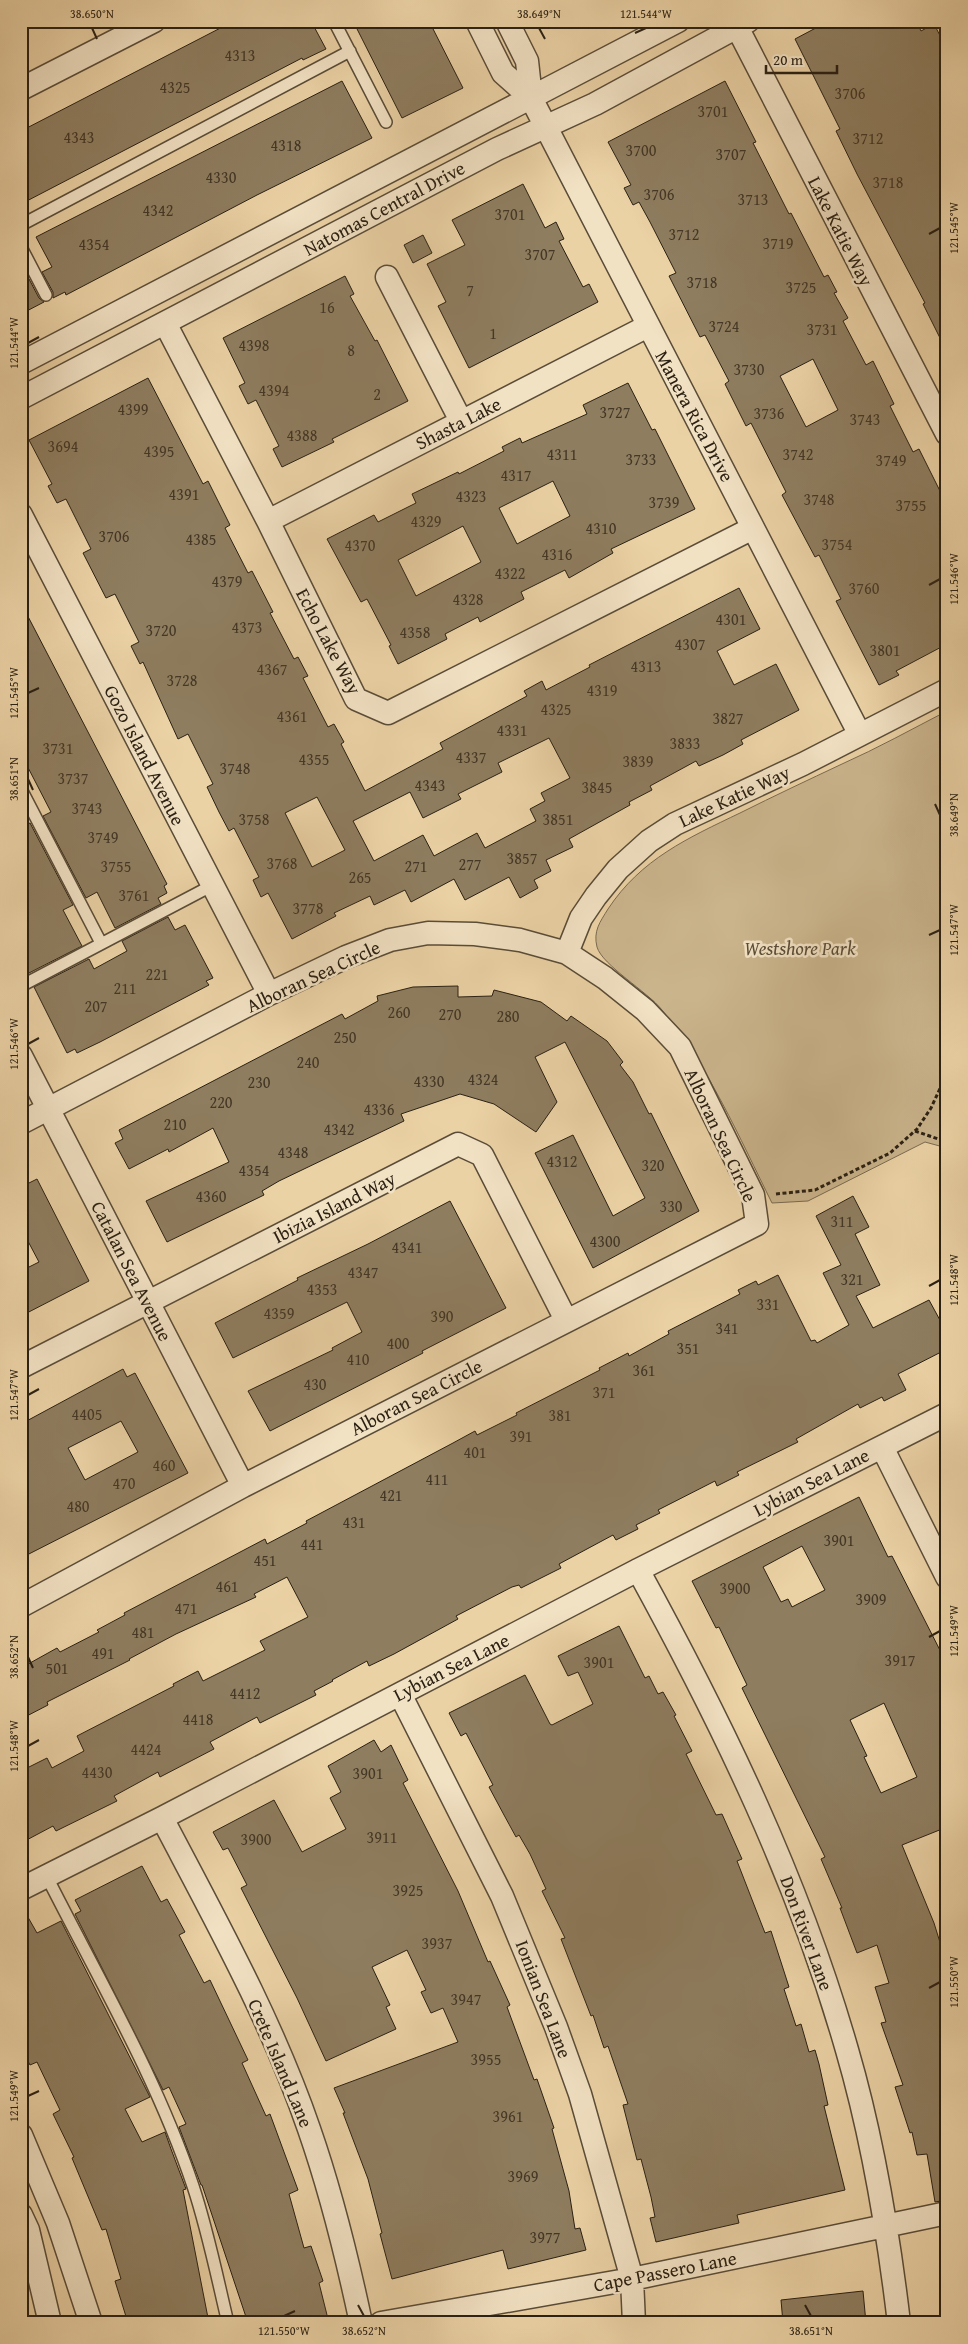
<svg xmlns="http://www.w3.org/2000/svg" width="968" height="2344" font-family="'Gentium Book Plus',serif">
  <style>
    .green { fill: #cab48c; stroke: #7a6a50 }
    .building { fill: #8e7d5f; stroke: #2a2013; fill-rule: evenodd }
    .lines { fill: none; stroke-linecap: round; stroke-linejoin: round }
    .service-casing { stroke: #5a4c38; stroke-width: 14 }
    .minor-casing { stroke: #5a4c38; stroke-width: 25 }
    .path { stroke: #2a2013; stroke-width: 3; stroke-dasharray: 4 2.5; stroke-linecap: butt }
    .service { stroke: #f2e2c4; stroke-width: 11 }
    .minor { stroke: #f2e2c4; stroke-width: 22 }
    .ticks { fill: none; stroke: #2a2013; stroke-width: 2 }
    .labels { text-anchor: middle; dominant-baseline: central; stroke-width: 5; stroke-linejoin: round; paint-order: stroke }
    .number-label { font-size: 16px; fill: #433726 }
    .street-label { font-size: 19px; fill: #2a2013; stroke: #f2e2c4 }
    .park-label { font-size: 19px; font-style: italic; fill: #5a4c37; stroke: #f2e2c4 }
    .neatline { fill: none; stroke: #2a2013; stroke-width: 2 }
    .ticks-label { font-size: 12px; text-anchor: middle; fill: #2a2013 }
  </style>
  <rect width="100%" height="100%" fill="#ebd2a5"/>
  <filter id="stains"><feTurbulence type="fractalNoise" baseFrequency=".004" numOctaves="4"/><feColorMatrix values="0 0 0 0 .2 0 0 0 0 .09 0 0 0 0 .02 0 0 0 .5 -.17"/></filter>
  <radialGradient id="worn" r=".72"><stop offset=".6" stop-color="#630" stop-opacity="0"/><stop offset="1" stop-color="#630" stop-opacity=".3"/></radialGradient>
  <!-- green -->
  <path class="green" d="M947,711V1148L925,1142L808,1201L772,1203C739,1137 709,1067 662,1010C648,992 602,965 597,947C593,931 600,922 608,909C641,859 688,838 740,813C774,796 808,780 842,764C878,748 912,729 947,711Z"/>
  <!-- building -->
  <path class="building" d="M234,21H311L326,49L303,60L302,58L21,204V131Z
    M353,21H429L463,88L402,118Z
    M829,21H916L921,31L934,24L947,49V352L923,304L925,303L857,174L836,131L840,129L795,39Z
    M342,81L372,138L257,195L66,295L65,292L53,298V292L42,272L52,267L36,237Z
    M725,81L756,142L753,143L789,214L791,213L824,277L828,275L837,292L834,293L848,318L843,321L866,365L873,361L894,404L890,406L913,452L919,449L947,505V644L896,671L899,675L879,685L836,601L841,599L819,555L815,557L782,495L786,492L751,423L746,426L725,384L729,381L705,335L700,337L669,276L676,273L650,222L639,202L633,205L624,188L631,185L608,142ZM813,359L838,410L806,427L780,376Z
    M523,184L545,228L556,222L564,239L559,241L583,287L589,284L598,302L469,368L438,306L446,302L427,264L465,245L452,220Z
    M423,235L432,253L413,263L404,245Z
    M345,276L354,294L350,296L375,341L377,340L408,401L332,439L334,442L282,467L273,449L279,446L256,400L248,404L239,386L245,383L223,338Z
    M29,279L39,298L44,302L21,314V283Z
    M148,378L203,484L208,481L230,525L225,528L248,573L252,571L273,612L270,613L294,659L298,657L308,676L303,678L328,727L334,724L344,742L341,744L365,791L443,749L440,743L527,696L524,691L542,681L546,690L590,667L589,665L739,588L760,629L717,651L734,685L776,664L799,710L741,740L743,744L723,755L699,766L696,761L650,786L652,790L629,802L630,805L569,839L573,847L546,860L551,871L534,880L538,888L520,898L509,877L465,900L454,879L411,902L405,890L374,905L370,896L334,913L336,916L292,939L268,893L261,897L253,880L259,877L234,828L229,831L219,812L207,787L213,784L188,734L178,739L143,662L140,664L131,646L139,642L115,594L106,598L83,553L91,549L66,499L57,503L48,486L52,484L29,440ZM549,738L570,778L541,793L545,801L530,809L536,821L485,848L477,833L434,856L423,835L374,861L353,821L410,792L423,818L461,799L458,794L502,772L498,763ZM317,797L345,850L312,867L285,813Z
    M628,383L652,430L655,429L695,509L611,549L613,553L569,578L565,570L521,592L524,599L480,622L478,617L445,634L447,639L398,664L389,646L391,645L367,599L361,602L327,539L374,515L378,522L416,503L412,494L458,472L459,474L504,451L502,447L520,438L522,443L587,414L583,405ZM553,481L570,516L517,544L499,508ZM463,526L481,562L416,596L398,560Z
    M21,603L167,884L164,886L167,893L158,898L161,904L115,928L97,892L86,898L43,816L51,812L21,754Z
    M30,823L73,905L63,910L82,946L27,974L21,963V827Z
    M168,917L175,930L185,925L213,978L206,981L209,985L100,1042L77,1053L75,1049L67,1053L34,987L89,959L94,969L127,951L122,941Z
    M458,986V997L492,996L494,990L541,1002L567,1021L571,1016L607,1041L623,1062L620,1065L633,1082L649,1114L651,1113L699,1211L593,1268L535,1153L573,1135L613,1216L645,1198L565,1042L535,1057L557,1102L536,1132L494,1104L460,1094L401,1114L404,1121L279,1181L262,1191L264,1195L167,1242L146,1201L229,1162L213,1128L169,1152L168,1149L129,1169L115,1143L123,1139L119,1130L342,1014L345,1019L378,1001L377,996L413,987Z
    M37,1179L89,1281L21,1316V1271L39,1262L21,1228V1187Z
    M853,1196L869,1227L855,1234L880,1285L856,1296L873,1328L929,1300L947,1333V1349L898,1374L906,1390L884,1401L882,1397L860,1408L858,1404L796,1439L798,1442L737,1472L739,1475L717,1486L715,1481L658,1510L660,1513L636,1525L638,1529L616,1540L613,1535L559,1564L561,1568L521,1588L519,1585L512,1587L456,1616L458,1619L394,1654L369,1666L367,1661L332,1680L333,1681L314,1691L316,1695L260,1723L257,1717L210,1742L214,1749L160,1777L158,1772L114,1796L117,1801L56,1831L53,1826L21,1843V1771L47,1758L52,1768L84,1751L77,1736L174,1686L173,1684L198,1671L203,1681L265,1650L260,1641L308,1617L287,1577L254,1594L256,1597L176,1634L129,1659L130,1660L47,1702L48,1705L21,1719V1668L57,1648L60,1652L99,1632L97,1630L125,1615L124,1613L265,1539L267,1544L307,1523L306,1521L453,1443L475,1431L477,1435L517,1415L516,1413L600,1370L599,1368L628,1353L629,1356L669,1334L668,1331L740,1294L738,1290L756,1281L758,1285L778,1275L811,1341L815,1340L817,1343L849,1325L823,1273L841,1265L816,1216Z
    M450,1201L506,1308L422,1351L423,1353L270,1431L248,1391L333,1350L332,1348L362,1332L347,1302L233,1358L215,1323L298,1280L297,1278L368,1244Z
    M123,1369L127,1377L135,1373L188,1473L21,1558V1424ZM121,1421L138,1452L85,1480L68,1448Z
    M859,1497L888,1557L892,1556L947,1664V1827L902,1845L934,1923L947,1965V2200L935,2202L927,2154L917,2155L912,2132L910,2133L895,2087L903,2085L881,2023L886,2022L875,1987L889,1983L877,1945L857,1953L840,1908H842L821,1859L825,1857L742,1688L747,1685L719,1627L716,1628L692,1581ZM802,1546L825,1590L792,1607L788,1599L781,1602L763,1567ZM884,1703L917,1777L881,1793L864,1757L867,1756L850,1720Z
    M619,1626L645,1678L649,1676L658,1694L663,1692L676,1715L674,1716L692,1751L686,1754L716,1815L722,1814L742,1859L737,1861L765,1933L771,1931L789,1987L784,1989L796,2026L801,2024L809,2052L815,2050L819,2064L828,2105L824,2106L845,2190L737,2215L739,2223L656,2242L650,2218L655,2217L651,2197L641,2159L637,2160L623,2105L628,2104L608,2046L604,2048L593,2015L591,2016L561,1939L565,1938L542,1891L546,1889L530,1854L519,1835L516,1837L504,1815L489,1787L493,1785L466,1733L461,1736L449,1713L525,1675L550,1724L552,1725L593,1704L578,1672L568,1676L558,1656Z
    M374,1740L381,1752L391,1745L408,1780L403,1783L458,1891L488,1962L490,1961L510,2005L507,2007L534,2080L537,2079L554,2128L552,2129L569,2191L575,2229L580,2228L586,2250L508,2269L503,2250L392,2279L380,2234L382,2233L368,2179L343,2113H345L334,2088L458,2042L443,2008L431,2013L421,1992L426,1990L407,1950L372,1967L390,2005L386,2007L396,2029L326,2061L297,1998L241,1888L247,1885L228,1848L223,1850L213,1832L274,1800L302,1852L346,1829L330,1798L341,1792L328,1766Z
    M142,1866L161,1902L167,1899L185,1932L179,1935L204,1983L210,1980L248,2060L242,2063L266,2116L270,2114L298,2190L289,2194L304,2248L311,2246L323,2281L319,2283L329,2323H248L202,2185H201L179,2127L186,2124L169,2087L163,2090L75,1914L81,1911L75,1900Z
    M21,1905L37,1933L61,1921L150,2097L125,2109L142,2142L165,2132L171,2149L186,2189L183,2190L209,2323H128L115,2281L121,2279L106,2229L102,2230L72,2158L74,2157L53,2114L60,2110L37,2062L30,2065L21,2048Z
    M863,2291L866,2323H783L781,2300Z"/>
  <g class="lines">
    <defs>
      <path id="service" d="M334,21L386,122
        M21,225L350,51
        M21,247L46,295
        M21,789L101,943
        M21,986L213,885
        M47,1877C98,1978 157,2078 193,2186C208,2231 217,2277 228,2323"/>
      <path id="minor" d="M477,21L503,73L531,98
        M507,21L527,61L531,98L859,733
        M737,27L947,434
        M21,89L154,21
        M387,277L461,421
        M165,323L268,521L356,699L388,713L753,528
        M21,363L678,21
        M21,398L497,149L595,104L748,21
        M21,515L269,994
        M268,521L648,326
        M567,953L581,918L596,896L618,869L649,841L675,824L803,764L947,690
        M21,1056L243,1486
        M21,1123L269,994L346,957L390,940L428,933L475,934L520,940L567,953L605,978L645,1010L680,1047L753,1195L757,1224L243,1486L21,1606
        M21,1367L458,1144L482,1155L566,1320
        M882,1447L947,1577
        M638,1570C723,1725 798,1879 847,2050C873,2139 888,2230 899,2323
        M400,1694L502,1896L556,2027L580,2094L632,2279L634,2323
        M162,1818C215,1919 272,2021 309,2129C331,2192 347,2257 361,2323
        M21,1889L162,1818L638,1570L947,1414
        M21,2135L58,2223L91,2323
        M21,2215L28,2230L50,2323
        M381,2323L632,2279L947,2213"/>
    </defs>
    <!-- service casing -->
    <use href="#service" class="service-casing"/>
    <!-- minor casing -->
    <use href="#minor" class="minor-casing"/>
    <!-- path -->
    <path class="path" d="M915,1131L947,1142
      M776,1194L815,1190L890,1153L917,1129L931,1108L943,1082L947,1080"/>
    <!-- service -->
    <use href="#service" class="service"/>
    <!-- minor -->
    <use href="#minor" class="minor"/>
  </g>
  <!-- ticks -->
  <path class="ticks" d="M92,28L97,39M539,28L545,39M635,33L646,28M929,234L940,228M28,343L39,337M929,585L940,579M28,693L39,688M28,779L33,790M935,804L940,815M929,935L940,930M28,1044L39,1038M929,1286L940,1280M28,1395L39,1389M929,1637L940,1631M28,1657L33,1668M28,1746L39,1740M929,1988L940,1982M28,2096L39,2091M358,2305L364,2316M805,2305L811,2316M284,2316L295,2311"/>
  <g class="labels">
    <!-- number labels -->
    <g class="number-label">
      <text x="240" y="55">4313</text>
      <text x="175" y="87">4325</text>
      <text x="850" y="93">3706</text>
      <text x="713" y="111">3701</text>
      <text x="79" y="137">4343</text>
      <text x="868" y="138">3712</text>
      <text x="286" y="145">4318</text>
      <text x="641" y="150">3700</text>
      <text x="731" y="154">3707</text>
      <text x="221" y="177">4330</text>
      <text x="888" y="182">3718</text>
      <text x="659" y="194">3706</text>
      <text x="753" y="199">3713</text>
      <text x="158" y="210">4342</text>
      <text x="510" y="214">3701</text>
      <text x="684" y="234">3712</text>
      <text x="778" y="243">3719</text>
      <text x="94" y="244">4354</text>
      <text x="540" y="254">3707</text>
      <text x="702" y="282">3718</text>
      <text x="801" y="287">3725</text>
      <text x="470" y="290">7</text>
      <text x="327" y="307">16</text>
      <text x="724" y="326">3724</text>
      <text x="822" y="329">3731</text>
      <text x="493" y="333">1</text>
      <text x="254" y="345">4398</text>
      <text x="351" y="350">8</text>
      <text x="749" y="369">3730</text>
      <text x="274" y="390">4394</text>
      <text x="377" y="394">2</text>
      <text x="133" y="409">4399</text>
      <text x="615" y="412">3727</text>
      <text x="769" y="413">3736</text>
      <text x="865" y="419">3743</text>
      <text x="302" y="435">4388</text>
      <text x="63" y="446">3694</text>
      <text x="159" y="451">4395</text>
      <text x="562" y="454">4311</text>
      <text x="798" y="454">3742</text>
      <text x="641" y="459">3733</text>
      <text x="891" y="460">3749</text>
      <text x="516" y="475">4317</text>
      <text x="184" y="494">4391</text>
      <text x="471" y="496">4323</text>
      <text x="819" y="499">3748</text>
      <text x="664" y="502">3739</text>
      <text x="911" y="505">3755</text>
      <text x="426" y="521">4329</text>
      <text x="601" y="528">4310</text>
      <text x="114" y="536">3706</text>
      <text x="201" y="539">4385</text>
      <text x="837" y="544">3754</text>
      <text x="360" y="545">4370</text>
      <text x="557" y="554">4316</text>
      <text x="510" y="573">4322</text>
      <text x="227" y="581">4379</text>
      <text x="864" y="588">3760</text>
      <text x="468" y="599">4328</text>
      <text x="731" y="619">4301</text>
      <text x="247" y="627">4373</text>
      <text x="161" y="630">3720</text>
      <text x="415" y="632">4358</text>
      <text x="690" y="644">4307</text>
      <text x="885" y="650">3801</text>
      <text x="646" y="666">4313</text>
      <text x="272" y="669">4367</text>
      <text x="182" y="680">3728</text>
      <text x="602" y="690">4319</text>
      <text x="556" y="709">4325</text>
      <text x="292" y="716">4361</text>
      <text x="728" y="718">3827</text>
      <text x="512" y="730">4331</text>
      <text x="685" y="743">3833</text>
      <text x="58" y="748">3731</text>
      <text x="471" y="757">4337</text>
      <text x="314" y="759">4355</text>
      <text x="638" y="761">3839</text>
      <text x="235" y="768">3748</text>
      <text x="73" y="778">3737</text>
      <text x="430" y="785">4343</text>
      <text x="597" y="787">3845</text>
      <text x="87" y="808">3743</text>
      <text x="254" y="819">3758</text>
      <text x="558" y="819">3851</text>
      <text x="103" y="837">3749</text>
      <text x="522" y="858">3857</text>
      <text x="282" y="863">3768</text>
      <text x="470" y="864">277</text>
      <text x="116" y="866">3755</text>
      <text x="416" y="866">271</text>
      <text x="360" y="877">265</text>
      <text x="134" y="895">3761</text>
      <text x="308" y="908">3778</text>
      <text x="157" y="974">221</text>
      <text x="125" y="988">211</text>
      <text x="96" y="1006">207</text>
      <text x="399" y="1012">260</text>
      <text x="450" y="1014">270</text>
      <text x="508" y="1016">280</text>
      <text x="345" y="1037">250</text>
      <text x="308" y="1062">240</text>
      <text x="483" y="1079">4324</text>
      <text x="429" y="1081">4330</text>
      <text x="259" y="1082">230</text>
      <text x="221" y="1102">220</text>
      <text x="379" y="1109">4336</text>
      <text x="175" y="1124">210</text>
      <text x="339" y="1129">4342</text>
      <text x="293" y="1152">4348</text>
      <text x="562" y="1161">4312</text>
      <text x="653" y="1165">320</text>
      <text x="254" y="1170">4354</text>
      <text x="211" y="1196">4360</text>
      <text x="671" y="1206">330</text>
      <text x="842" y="1221">311</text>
      <text x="605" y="1241">4300</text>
      <text x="407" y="1247">4341</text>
      <text x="363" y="1272">4347</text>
      <text x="852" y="1279">321</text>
      <text x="322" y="1289">4353</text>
      <text x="768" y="1304">331</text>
      <text x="279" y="1313">4359</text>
      <text x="442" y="1316">390</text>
      <text x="727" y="1328">341</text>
      <text x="398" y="1343">400</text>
      <text x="688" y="1348">351</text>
      <text x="358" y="1359">410</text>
      <text x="644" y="1370">361</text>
      <text x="315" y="1384">430</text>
      <text x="604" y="1392">371</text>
      <text x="87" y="1414">4405</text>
      <text x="560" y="1415">381</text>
      <text x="521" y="1436">391</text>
      <text x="475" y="1452">401</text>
      <text x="164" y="1465">460</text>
      <text x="437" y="1479">411</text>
      <text x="124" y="1483">470</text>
      <text x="391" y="1495">421</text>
      <text x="78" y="1506">480</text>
      <text x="354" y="1522">431</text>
      <text x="839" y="1540">3901</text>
      <text x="312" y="1544">441</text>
      <text x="265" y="1560">451</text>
      <text x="227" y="1586">461</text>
      <text x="735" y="1588">3900</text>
      <text x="871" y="1599">3909</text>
      <text x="186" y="1608">471</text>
      <text x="143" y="1632">481</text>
      <text x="103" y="1653">491</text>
      <text x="900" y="1660">3917</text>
      <text x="599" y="1662">3901</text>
      <text x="57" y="1668">501</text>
      <text x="245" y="1693">4412</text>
      <text x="198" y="1719">4418</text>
      <text x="146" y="1749">4424</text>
      <text x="97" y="1772">4430</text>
      <text x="368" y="1773">3901</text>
      <text x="382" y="1837">3911</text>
      <text x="256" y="1839">3900</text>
      <text x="408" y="1890">3925</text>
      <text x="437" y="1943">3937</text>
      <text x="466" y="1999">3947</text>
      <text x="486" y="2059">3955</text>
      <text x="508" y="2116">3961</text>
      <text x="523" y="2176">3969</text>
      <text x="545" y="2237">3977</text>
    </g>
    <!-- street labels -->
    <g class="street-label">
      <text transform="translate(384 208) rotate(-28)">Natomas Central Drive</text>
      <text transform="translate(841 231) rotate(63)">Lake Katie Way</text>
      <text transform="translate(695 416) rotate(62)">Manera Rica Drive</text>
      <text transform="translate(458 423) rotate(-27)">Shasta Lake</text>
      <text transform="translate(329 641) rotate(62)">Echo Lake Way</text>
      <text transform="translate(145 755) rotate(63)">Gozo Island Avenue</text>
      <text transform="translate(734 796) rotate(-25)">Lake Katie Way</text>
      <text transform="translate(313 976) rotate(-25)">Alboran Sea Circle</text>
      <text transform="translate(721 1135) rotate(65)">Alboran Sea Circle</text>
      <text transform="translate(334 1207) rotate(-27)">Ibizia Island Way</text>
      <text transform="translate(132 1271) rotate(63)">Catalan Sea Avenue</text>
      <text transform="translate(416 1397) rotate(-27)">Alboran Sea Circle</text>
      <text transform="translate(811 1482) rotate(-27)">Lybian Sea Lane</text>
      <text transform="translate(451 1667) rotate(-27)">Lybian Sea Lane</text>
      <text transform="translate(807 1933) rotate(70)">Don River Lane</text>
      <text transform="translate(544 1999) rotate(69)">Ionian Sea Lane</text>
      <text transform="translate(281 2063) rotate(67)">Crete Island Lane</text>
      <text transform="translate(665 2271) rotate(-11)">Cape Passero Lane</text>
    </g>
    <!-- park labels -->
    <g class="park-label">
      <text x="800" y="948">Westshore Park</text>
    </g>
  </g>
  <!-- margin -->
  <rect width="968" height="2344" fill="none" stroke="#ebd2a5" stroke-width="55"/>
  <!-- scale -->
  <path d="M766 65v8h71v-8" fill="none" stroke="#2a2013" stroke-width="2.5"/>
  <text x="773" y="65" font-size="15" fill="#2a2013" stroke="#f2e2c4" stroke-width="4" paint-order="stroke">20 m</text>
  <rect x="28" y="28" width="912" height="2288" class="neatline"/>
  <g class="ticks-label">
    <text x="92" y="18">38.650°N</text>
    <text x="539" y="18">38.649°N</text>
    <text x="646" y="18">121.544°W</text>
    <text transform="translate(954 228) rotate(-90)" y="4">121.545°W</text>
    <text transform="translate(14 343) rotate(-90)" y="4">121.544°W</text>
    <text transform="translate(954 579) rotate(-90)" y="4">121.546°W</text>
    <text transform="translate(14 693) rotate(-90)" y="4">121.545°W</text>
    <text transform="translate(14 779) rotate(-90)" y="4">38.651°N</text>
    <text transform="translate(954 815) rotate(-90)" y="4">38.649°N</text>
    <text transform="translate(954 930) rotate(-90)" y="4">121.547°W</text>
    <text transform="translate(14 1044) rotate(-90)" y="4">121.546°W</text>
    <text transform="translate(954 1280) rotate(-90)" y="4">121.548°W</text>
    <text transform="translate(14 1395) rotate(-90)" y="4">121.547°W</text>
    <text transform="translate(954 1631) rotate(-90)" y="4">121.549°W</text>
    <text transform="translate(14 1657) rotate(-90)" y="4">38.652°N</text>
    <text transform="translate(14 1746) rotate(-90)" y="4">121.548°W</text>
    <text transform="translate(954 1982) rotate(-90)" y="4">121.550°W</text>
    <text transform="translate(14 2096) rotate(-90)" y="4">121.549°W</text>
    <text x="284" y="2335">121.550°W</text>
    <text x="364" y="2335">38.652°N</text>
    <text x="811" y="2335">38.651°N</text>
  </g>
  <rect width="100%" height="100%" filter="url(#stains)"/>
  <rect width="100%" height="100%" fill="url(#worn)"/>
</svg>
